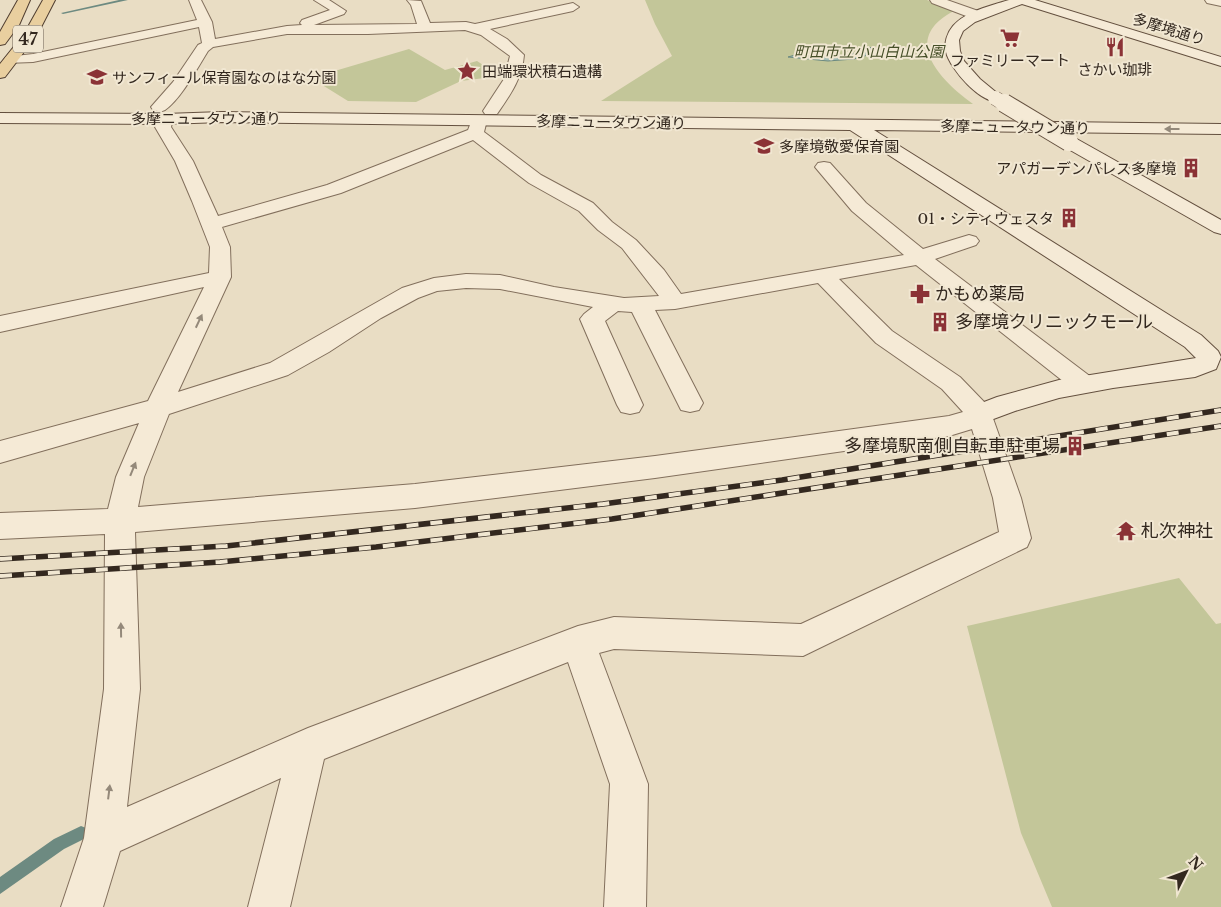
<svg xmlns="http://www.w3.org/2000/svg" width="1221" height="907" font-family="'Libre Baskerville','Noto Sans JP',serif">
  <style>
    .green { fill: #c3c699 }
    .water { fill: #a5bdb5; stroke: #6d8a81 }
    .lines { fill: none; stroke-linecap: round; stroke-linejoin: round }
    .stream { fill: #6d8a81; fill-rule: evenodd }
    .street-casing { stroke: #826f5c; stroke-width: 2 }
    .secondary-casing { stroke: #64503f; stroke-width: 2 }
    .primary-casing { stroke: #503e30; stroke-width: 2 }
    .street { fill: #f5ead6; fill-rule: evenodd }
    .secondary { fill: #f5ead6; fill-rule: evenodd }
    .primary { fill: #e9cf9f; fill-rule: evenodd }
    .rail-casing { stroke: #33281f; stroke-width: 5.5 }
    .rail { stroke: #f1e7d2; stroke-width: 4; stroke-dasharray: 12; stroke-linecap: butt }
    .secondary-bridge-far1-casing { stroke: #64503f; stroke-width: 15; stroke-linecap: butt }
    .secondary-bridge-casing { stroke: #64503f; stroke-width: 20; stroke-linecap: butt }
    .secondary-bridge-far1 { stroke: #f5ead6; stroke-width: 14 }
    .secondary-bridge { stroke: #f5ead6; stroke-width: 18 }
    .oneway { fill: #94897a }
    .labels { text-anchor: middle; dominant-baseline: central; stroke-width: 4; stroke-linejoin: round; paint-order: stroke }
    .far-street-label { font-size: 15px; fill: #33281f; stroke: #f1e7d2 }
    .far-park-label { font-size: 15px; font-style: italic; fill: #454e27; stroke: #f1e7d2 }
    .far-poi-label { font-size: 15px; fill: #33281f; stroke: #f1e7d2; text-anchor: start }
    .shield { fill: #f1e7d2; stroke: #6c6155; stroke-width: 1 }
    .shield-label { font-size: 16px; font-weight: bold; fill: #33281f }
    .poi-label { font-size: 18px; fill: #33281f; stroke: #f1e7d2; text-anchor: start }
  </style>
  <rect width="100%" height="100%" fill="#e9ddc4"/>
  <!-- green -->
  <path class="green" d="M645,0H927L954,11C899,39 941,81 973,104L601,101L672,56L655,24Z
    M409,49L445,70L477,61L500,76L461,81L416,102L348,101L311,78Z
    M1179,578L1216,624L1221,623V907H1052L1021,833L967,626Z"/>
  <!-- water -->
  <path class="water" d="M866,47L875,48L878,52L854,59L828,61L788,57L795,55L815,56L817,54L814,52C820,50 822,53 829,55C842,59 855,54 866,47Z"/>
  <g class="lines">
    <!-- stream -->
    <path class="stream" d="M119,0H128L63,14L61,13Z
      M81,826L86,828L88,833L86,838L64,849L0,894V877L54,839Z"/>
    <defs>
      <path id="street" d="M189,0H201L212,22L215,39L287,26L302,25L300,23L302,20L330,10L314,0H329L346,11L344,14L314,25L417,24L411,5L407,0L421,1L430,23L466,22L475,24L573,3L579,7L573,11L490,29L507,39L524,55C522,79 510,95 497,114H485L483,111L504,79L510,56L481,35L465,30L368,34H287L213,47L208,51C198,67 181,99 165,110C161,112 157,111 153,110L151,107L173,82L198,45L202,43L199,27L33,62L6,63L4,60L6,57L33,54L197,20Z
        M930,0H947L984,13L985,16L979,20L974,19L932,3Z
        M1205,0H1221V6L1207,3Z
        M165,114L171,116L173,119L171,127L193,161L218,216L327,185L468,130L473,117H485L487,120L484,132L541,175L593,203L612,222L636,240L664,270L681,294L904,255L852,211L815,167L818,163L824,162L830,163L866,203L923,249L969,235L976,237L979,241L976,245L935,259L1091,377L1095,383L1091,389L1082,392L1073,389L916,265L839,279L892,331L960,377L989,407L1021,498L1031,538L1027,547L803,656L614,649L599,653L648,784L646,907H604L610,784L568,662L324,759L290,907H248L281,778L120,851L103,907H61L84,838L104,689L105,534L0,539V513L108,509L116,477L139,423L0,463V441L148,401L204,287L0,332V316L209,273L210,247L192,201L175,161L155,127L159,116ZM473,140L529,183L579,211L598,230L622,248L659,296L624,298L554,287L500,275L466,274L434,278L402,288L270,363L178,392L231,277L230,247L222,227L341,193ZM818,283L876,343L942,389L963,412L949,416L655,456L415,484L138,507L144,477L169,414L288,375L329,352L381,318L418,298L437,291L466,288L500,289L593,307L584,314L580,319L617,405L621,412L630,414L639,412L643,405L605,321L618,311L632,312L681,410L690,412L699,410L703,403L655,310L675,309ZM972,429L993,498L999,532L801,624L614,617L578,626L308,728L127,807L140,689L135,532L415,508L655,478L949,436Z"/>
      <path id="secondary" d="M1009,0H1035L1221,57V66L1022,4L975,22L963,31L959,40L960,51L964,61L980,79L1003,98L1001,101C982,106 950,69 946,52C944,43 947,33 953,26C966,11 990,6 1009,0Z
        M222,112L1221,124V134L874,130L1201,335L1218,351L1221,357L1216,369L1195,377L1113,388L1059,398L1015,411L980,424L971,421L967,414L971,407L997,397L1059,380L1196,358L1185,347L850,130L222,122L165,124L0,123V113L165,114Z
        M1069,137L1075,138L1221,220V234L1214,232L1063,146L1060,142L1063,138Z"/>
      <path id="primary" d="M18,0H30L19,25L5,44L0,45V32Z
        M43,0H55L37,35L5,77L0,78V64L24,34Z"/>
    </defs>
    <!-- street casing -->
    <use href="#street" class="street-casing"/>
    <!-- secondary casing -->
    <use href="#secondary" class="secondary-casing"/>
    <!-- primary casing -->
    <use href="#primary" class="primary-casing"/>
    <!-- street -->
    <use href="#street" class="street"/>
    <!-- secondary -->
    <use href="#secondary" class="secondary"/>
    <!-- primary -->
    <use href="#primary" class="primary"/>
    <defs>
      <path id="rail" d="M0,559L226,546L603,504L782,480L1221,410
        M0,576L220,562L376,547L612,519L1221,426"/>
    </defs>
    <!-- rail casing -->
    <use href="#rail" class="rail-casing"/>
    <!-- rail -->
    <use href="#rail" class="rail"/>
    <defs>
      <path id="secondary-bridge-far1" d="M995,98L1006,105"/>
      <path id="secondary-bridge" d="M1004,103L1069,142"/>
    </defs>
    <!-- secondary-bridge-far1 casing -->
    <use href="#secondary-bridge-far1" class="secondary-bridge-far1-casing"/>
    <!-- secondary-bridge casing -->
    <use href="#secondary-bridge" class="secondary-bridge-casing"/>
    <!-- secondary-bridge-far1 -->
    <use href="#secondary-bridge-far1" class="secondary-bridge-far1"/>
    <!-- secondary-bridge -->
    <use href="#secondary-bridge" class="secondary-bridge"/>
  </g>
  <!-- one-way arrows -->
  <defs><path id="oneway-solid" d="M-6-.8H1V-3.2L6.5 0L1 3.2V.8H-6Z" transform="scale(1.25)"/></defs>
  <g class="oneway">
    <use href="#oneway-solid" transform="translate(1172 129) rotate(-180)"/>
    <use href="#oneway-solid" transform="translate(199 321) rotate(-65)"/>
    <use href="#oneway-solid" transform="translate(133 469) rotate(-68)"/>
    <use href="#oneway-solid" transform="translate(121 630) rotate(-91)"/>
    <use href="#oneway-solid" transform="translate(109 792) rotate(-83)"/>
  </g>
  <!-- icons -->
  <defs>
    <symbol id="supermarket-bare" viewBox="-9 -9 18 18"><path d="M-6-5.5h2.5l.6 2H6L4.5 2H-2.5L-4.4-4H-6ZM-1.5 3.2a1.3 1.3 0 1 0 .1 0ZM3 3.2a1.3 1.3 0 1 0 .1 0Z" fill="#8b3236" stroke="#f1e7d2" stroke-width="2.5" paint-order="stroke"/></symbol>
    <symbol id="restaurant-bare" viewBox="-9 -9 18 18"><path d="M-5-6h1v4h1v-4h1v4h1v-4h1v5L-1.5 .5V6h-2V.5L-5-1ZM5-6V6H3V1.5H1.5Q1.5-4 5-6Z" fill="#8b3236" stroke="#f1e7d2" stroke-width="2.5" paint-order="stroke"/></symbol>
    <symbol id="sight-bare" viewBox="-9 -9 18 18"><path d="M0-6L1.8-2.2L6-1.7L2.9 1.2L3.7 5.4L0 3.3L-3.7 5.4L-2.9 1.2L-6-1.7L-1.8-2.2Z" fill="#8b3236" stroke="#f1e7d2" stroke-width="2.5" paint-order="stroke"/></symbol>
    <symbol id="school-bare" viewBox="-9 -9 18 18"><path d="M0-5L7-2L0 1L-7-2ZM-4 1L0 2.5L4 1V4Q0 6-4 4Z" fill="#8b3236" stroke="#f1e7d2" stroke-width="2.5" paint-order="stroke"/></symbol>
    <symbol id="building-bare" viewBox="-9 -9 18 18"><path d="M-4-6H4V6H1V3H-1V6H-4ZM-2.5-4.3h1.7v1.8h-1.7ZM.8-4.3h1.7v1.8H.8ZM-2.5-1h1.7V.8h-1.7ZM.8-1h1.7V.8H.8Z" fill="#8b3236" stroke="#f1e7d2" stroke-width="2.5" paint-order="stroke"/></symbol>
    <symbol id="pharmacy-bare" viewBox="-9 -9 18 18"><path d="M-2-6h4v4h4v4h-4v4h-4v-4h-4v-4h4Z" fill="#8b3236" stroke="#f1e7d2" stroke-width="2.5" paint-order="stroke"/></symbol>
    <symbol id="temple-bare" viewBox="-9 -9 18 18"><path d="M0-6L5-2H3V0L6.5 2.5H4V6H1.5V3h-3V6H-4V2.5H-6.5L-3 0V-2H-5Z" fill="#8b3236" stroke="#f1e7d2" stroke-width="2.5" paint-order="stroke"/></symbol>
  </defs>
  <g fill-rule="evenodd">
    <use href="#supermarket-bare" x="996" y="24" width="28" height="28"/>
    <use href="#restaurant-bare" x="1101" y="33" width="28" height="28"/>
    <use href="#sight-bare" x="453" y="57" width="28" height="28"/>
    <use href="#school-bare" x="83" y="63" width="28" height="28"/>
    <use href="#school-bare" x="750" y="132" width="28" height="28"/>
    <use href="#building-bare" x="1177" y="154" width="28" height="28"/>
    <use href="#building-bare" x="1055" y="204" width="28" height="28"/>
    <use href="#pharmacy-bare" x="906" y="280" width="28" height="28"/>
    <use href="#building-bare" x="926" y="308" width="28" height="28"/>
    <use href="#building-bare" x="1061" y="432" width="28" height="28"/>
    <use href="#temple-bare" x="1112" y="517" width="28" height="28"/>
  </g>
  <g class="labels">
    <!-- far-street labels -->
    <g class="far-street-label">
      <text transform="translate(1169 29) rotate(17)">多摩境通り</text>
      <text x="206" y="118">多摩ニュータウン通り</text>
      <text transform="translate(611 122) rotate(1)">多摩ニュータウン通り</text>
      <text transform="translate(1015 127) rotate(1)">多摩ニュータウン通り</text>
    </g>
    <!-- far-park labels -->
    <g class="far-park-label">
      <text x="869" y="51">町田市立小山白山公園</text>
    </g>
    <!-- far-poi labels -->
    <g class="far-poi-label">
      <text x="1010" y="60" text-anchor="middle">ファミリーマート</text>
      <text x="1115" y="69" text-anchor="middle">さかい珈琲</text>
      <text x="482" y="71">田端環状積石遺構</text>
      <text x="112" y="77">サンフィール保育園なのはな分園</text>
      <text x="779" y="146">多摩境敬愛保育園</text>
      <text x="1176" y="168" text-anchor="end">アパガーデンパレス多摩境</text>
      <text x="1054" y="218" text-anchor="end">01・シティウェスタ</text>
    </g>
    <!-- shield labels -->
    <rect class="shield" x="13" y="25.5" width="30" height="27" rx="4"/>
    <g class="shield-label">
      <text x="28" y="39">47</text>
    </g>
    <!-- poi labels -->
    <g class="poi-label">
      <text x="935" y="294">かもめ薬局</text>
      <text x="955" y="322">多摩境クリニックモール</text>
      <text x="1060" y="446" text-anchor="end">多摩境駅南側自転車駐車場</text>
      <text x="1141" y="531">札次神社</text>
    </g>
  </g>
  <!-- north arrow -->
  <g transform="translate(1186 872) rotate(48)" stroke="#f1e7d2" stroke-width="4" paint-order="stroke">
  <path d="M0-4L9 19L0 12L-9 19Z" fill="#33281f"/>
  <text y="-8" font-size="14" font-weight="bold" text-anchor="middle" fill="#33281f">N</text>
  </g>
</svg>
